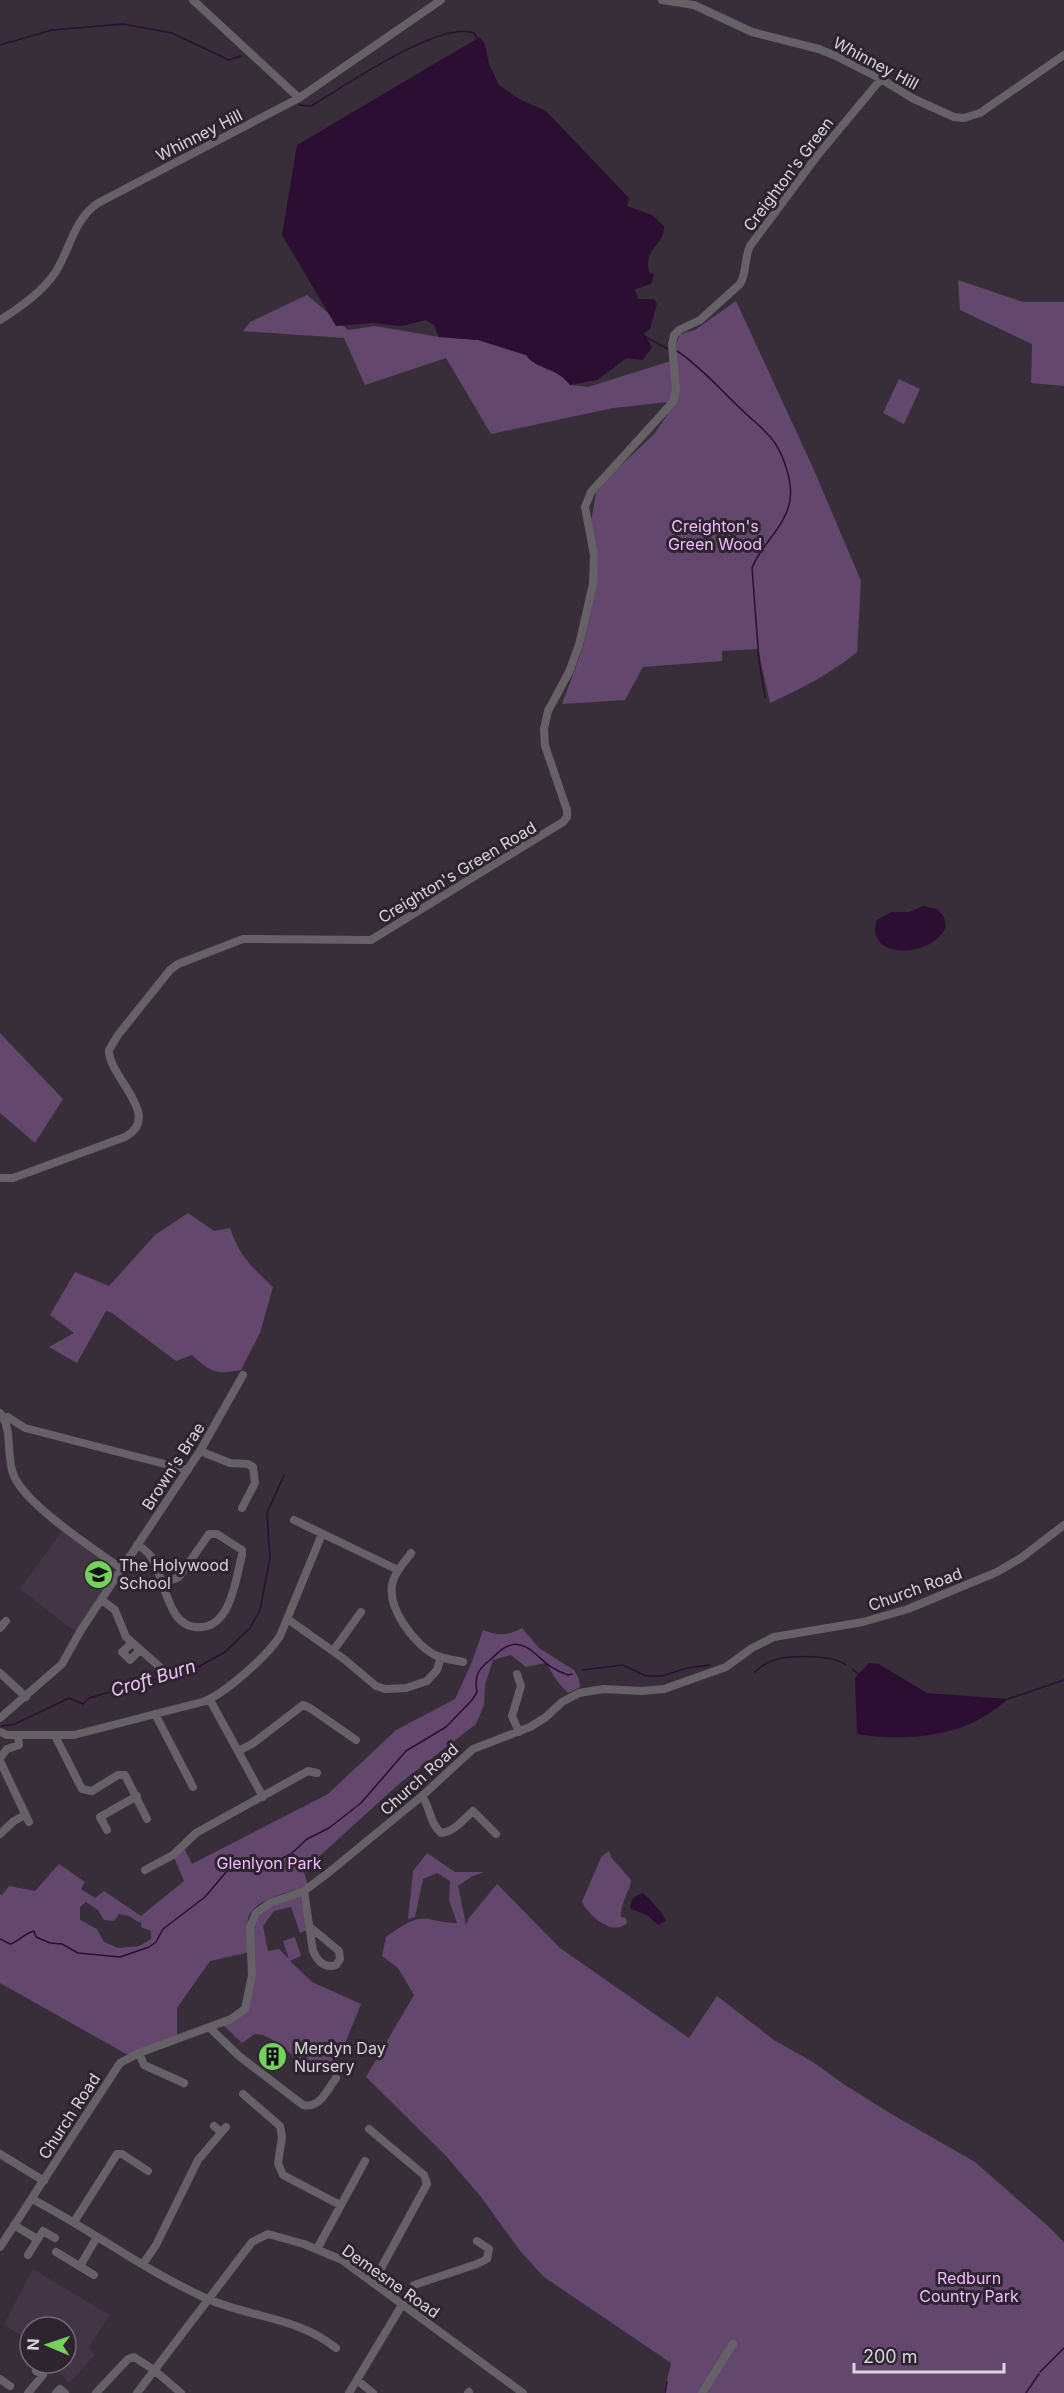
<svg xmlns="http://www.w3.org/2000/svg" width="1064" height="2393" font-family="Inter,sans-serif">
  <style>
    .built { fill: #433546 }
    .green { fill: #64476c; fill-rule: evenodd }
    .water { fill: #2c0e33 }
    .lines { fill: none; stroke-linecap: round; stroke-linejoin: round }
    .stream { stroke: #2c0e33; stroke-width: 1.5 }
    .minor { stroke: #666167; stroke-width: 8 }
    .labels { text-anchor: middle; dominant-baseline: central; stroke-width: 6; stroke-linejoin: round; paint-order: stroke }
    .street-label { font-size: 16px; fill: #d9d3da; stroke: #2d242f }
    .park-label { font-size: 16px; fill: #f2bcff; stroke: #2d242f }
    .poi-label { font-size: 16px; fill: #d9d3da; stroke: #2d242f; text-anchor: start }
    .water-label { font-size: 18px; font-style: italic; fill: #f0c5fb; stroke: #2d242f }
  </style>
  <rect width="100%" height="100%" fill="#372e3a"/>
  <!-- built -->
  <path class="built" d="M63,1530L115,1570V1573L76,1632L20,1589Z
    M33,2269L110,2315L88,2348L95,2354L70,2383L53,2367L55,2363H66V2327H30V2342L4,2324Z"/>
  <!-- green -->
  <path class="green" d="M958,280L1023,302H1064V386L1031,383L1032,344L960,310Z
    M307,295L348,330L375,326L439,337L478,340L526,355C536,370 557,367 570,385L588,387L674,360L675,348L680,334L695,330L736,301L814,470L861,581L857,652C831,674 800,689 770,703L758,649L722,651V661L643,667L625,700L562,704L583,647L597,581V549L591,523L596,493L615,471L654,434L677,401L613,408L491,434L446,358L365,385L344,338L243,331L250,322Z
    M899,379L920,389L904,424L883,413Z
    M0,1033L63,1099L35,1143L0,1113Z
    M188,1213L214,1231L230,1228C239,1256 252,1267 273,1287L260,1333L241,1370C216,1375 210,1372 192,1355L176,1361L112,1313L106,1311L77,1363L49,1347L74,1333L50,1315L75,1272L109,1286L155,1235Z
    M522,1628L539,1648L574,1670L579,1679L580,1687L568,1693L557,1681L546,1663L526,1667L511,1655L493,1660L485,1685L484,1705L476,1724L400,1783L313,1862L304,1872L308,1886C292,1891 251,1900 248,1919C246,1929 249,1942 250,1952L210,1961L177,2008V2036L128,2055L0,1983V1894L2,1895L9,1886L35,1891L59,1864L85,1882L81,1889L95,1898L104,1891L141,1916L184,1881L173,1855L183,1846L192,1864L328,1794L396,1730L455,1699L472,1662L483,1630C498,1636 507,1636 522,1628ZM86,1902L98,1910L104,1920L114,1921L119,1914L129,1916L140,1923L141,1919V1927L151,1931V1939L139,1946L118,1948L104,1942L97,1929L80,1920V1907Z
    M609,1851L611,1857L631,1880C630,1893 620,1902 621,1917L626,1918L627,1923C613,1937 589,1916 582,1902L601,1857Z
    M427,1853L455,1872H484L471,1877L458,1886L466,1925L469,1918L497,1884L560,1948L689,2038L717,1996L774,2040L813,2062L845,2085L893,2115L975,2162L1049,2227L1064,2242V2393H664L671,2363L544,2277L521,2252L481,2197L446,2156L366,2077L414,1995L398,1968L382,1956L386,1937C398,1929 413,1916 429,1919C439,1921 447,1923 457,1923L449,1900L450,1881L437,1873L423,1879L415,1917L408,1919L413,1871Z
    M300,1894L307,1930L300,1933L291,1907L274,1911L263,1926L268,1951L279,1949L289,1959L283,1941L295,1937L301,1956L290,1961L312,1982L361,2004L335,2068C321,2068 310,2061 296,2060L283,2045L263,2035L255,2034L242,2043L223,2025L248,2010L252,1922L261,1910Z"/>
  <!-- water -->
  <path class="water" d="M480,37L485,45L489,64L499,85L519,99L546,111L629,198L627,206L652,215L664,226C665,245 643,248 649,272L654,275L651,284L635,289L638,299H654L657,304L650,329L644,333L652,347L643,360L627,358L597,380L570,385C556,366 536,370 526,355L478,340L439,337L434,325L426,320L401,326L373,323L336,326L282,235L297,145Z
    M923,906L937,909L944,917L946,927C931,960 863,959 877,920L891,912H909Z
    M869,1663L879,1664L927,1693L1008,1699C1001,1705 993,1711 985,1716C950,1738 897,1741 857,1734L855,1678Z
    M642,1893C648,1896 665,1915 666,1921L658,1925L647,1915L631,1909L630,1906L633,1898Z"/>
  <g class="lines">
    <!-- stream -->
    <path class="stream" d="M0,45L52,30L123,24L172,33L229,60L241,56
      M299,105L311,106C343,87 440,20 474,33L477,38
      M646,337L668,349
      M677,351C698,364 724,393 742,410C753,421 766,430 775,443C784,457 793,483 790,500C786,527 761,544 752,568L759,660L765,698
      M582,1670L623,1665L646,1676H662L687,1668L710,1665
      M853,1670L860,1675
      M755,1672C759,1669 763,1665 767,1663C782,1654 832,1654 846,1665
      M1008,1699L1064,1680
      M2,1726L15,1724L69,1698L83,1704L89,1698L198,1667L225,1652L250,1628L260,1610L270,1558L267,1513L284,1475
      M0,1939L10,1944C20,1941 23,1934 34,1931L36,1937L50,1943L62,1944L78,1953L120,1957L149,1947L156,1942L163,1929L205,1897L232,1865L241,1860L250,1861L266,1866L291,1854L307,1839L329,1828L361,1803L406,1751L446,1727L472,1700L477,1692C474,1677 478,1669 490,1660C496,1655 500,1649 508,1646C525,1638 539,1659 551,1667C556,1670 562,1673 568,1675L572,1674
      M1040,2372L1064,2348
      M665,2393L667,2382
      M1026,2393L1039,2374"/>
    <!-- minor -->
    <path class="minor" d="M193,0L299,98
      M662,0L694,5L752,32L819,49L836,56L881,79L914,99L954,117L964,118L980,113L1064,55
      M0,320C21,307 48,288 59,266C72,242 75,219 98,203L299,98L441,0
      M0,1178H13L125,1137C164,1116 108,1077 109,1050L118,1035L170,970L178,964L243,939L371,940L563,822L567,817V810L545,746L544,729L548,711L569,672L579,645L593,584L594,555L585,507L591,492L673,402L676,389L672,345L674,335L679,330L700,320L740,284C747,273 744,258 750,246L817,156L881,79
      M0,1413C14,1431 5,1456 14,1476C27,1506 94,1549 122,1569
      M4,1418L8,1417L25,1428L188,1470
      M200,1451L230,1463L248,1464L253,1467L255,1483L242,1508
      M294,1520L398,1570
      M137,1545C141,1547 145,1550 148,1553C167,1574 164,1631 202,1627C231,1625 236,1578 242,1555V1550L217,1534H209L179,1577L164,1583
      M411,1553C405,1562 396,1570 393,1581C385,1606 414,1644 435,1655C444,1659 454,1660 463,1662
      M102,1600L115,1610L126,1637L161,1668
      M289,1620L344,1659L376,1686L385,1689L406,1688L427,1681L437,1670L441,1657
      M0,1628L6,1621
      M132,1643L122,1652L130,1660L140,1650
      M333,1651L361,1612
      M0,1673L26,1697
      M517,1674L521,1686L512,1716L519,1732
      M210,1700L263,1797
      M155,1714L193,1787
      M0,1718L62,1664L81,1630L200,1451L243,1375
      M0,1732L7,1735H74L202,1702C223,1696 268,1655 280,1636L322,1534
      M55,1736L82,1789L92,1791L118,1775H125L147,1819
      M238,1751L252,1744L303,1705L310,1708L356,1740
      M0,1758L7,1749L19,1745L18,1736
      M0,1761L29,1822
      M422,1796C431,1809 429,1822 441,1833C454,1832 464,1819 473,1811L496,1834
      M107,1830L100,1817L137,1796
      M0,1834L14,1821L25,1815
      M145,1870L173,1855L196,1833L308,1771L317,1773
      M304,1891L313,1951C317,1960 324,1969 336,1965L340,1959L339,1951L310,1927
      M210,2028L239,2056L303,2105C320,2109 327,2090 336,2078
      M139,2053L144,2065L184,2083
      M243,2094L280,2126L282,2137L278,2163L283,2175L340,2205
      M214,2126L221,2132
      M369,2129L424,2175L427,2184L373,2283
      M0,2154L44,2181
      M32,2199C92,2230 146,2272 208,2299C252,2318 297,2317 336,2348
      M74,2222L117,2154H122L148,2171
      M14,2225L37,2239
      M0,2247L120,2063L139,2053L231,2019L245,2009L252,1975L250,1927L256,1913L270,1903L304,1891L328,1873L422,1796L473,1749L530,1727L546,1717L562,1702L579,1693L604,1689L642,1691L664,1689L726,1667L752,1648L774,1637L863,1622L908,1609L997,1572L1021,1558L1064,1525
      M317,2249L365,2161
      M56,2252L94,2275
      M28,2255L43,2231L55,2238
      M143,2264L156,2245L198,2160L226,2127
      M80,2266L97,2237
      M0,2379L10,2386
      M357,2380L373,2393
      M28,2393L43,2375L36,2371
      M56,2393L60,2389L65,2393
      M96,2393L128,2359L134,2357L154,2370L181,2393
      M137,2393L252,2242L268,2234L304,2244L342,2260L523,2393
      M349,2393L414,2285L477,2264L487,2259L489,2249L477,2241
      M468,2393L469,2392
      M702,2393L733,2344"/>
  </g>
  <!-- icons -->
  <defs>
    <symbol id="school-disc" viewBox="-11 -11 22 22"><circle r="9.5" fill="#74d25c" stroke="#2d242f"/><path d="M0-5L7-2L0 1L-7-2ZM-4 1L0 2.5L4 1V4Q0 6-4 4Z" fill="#111"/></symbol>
    <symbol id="building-disc" viewBox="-11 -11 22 22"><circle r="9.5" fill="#74d25c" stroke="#2d242f"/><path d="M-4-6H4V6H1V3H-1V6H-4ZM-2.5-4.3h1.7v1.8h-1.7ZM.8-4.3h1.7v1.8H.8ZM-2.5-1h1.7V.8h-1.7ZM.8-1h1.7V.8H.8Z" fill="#111"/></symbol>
  </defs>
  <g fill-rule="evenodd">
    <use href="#school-disc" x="82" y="1558" width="33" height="33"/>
    <use href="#building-disc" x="256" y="2040" width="33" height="33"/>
  </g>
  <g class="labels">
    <!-- street labels -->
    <g class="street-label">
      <text transform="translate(876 63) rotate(28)">Whinney Hill</text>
      <text transform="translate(199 135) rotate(-27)">Whinney Hill</text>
      <text transform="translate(788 174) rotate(-53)">Creighton's Green</text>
      <text transform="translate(457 872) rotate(-31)">Creighton's Green Road</text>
      <text transform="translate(173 1466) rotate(-57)">Brown's Brae</text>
      <text transform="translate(915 1589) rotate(-20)">Church Road</text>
      <text transform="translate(419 1779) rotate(-42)">Church Road</text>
      <text transform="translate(69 2116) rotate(-57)">Church Road</text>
      <text transform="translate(391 2281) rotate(35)">Demesne Road</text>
    </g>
    <!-- park labels -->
    <g class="park-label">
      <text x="715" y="526">Creighton's<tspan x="715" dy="18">Green Wood</tspan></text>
      <text x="269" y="1863">Glenlyon Park</text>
      <text x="969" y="2278">Redburn<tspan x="969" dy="18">Country Park</tspan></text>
    </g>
    <!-- poi labels -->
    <g class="poi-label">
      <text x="119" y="1565">The Holywood<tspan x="119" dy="18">School</tspan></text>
      <text x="294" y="2048">Merdyn Day<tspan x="294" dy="18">Nursery</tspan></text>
    </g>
    <!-- water labels -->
    <g class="water-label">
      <text transform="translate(153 1678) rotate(-17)">Croft Burn</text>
    </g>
  </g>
  <!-- north arrow -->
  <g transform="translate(48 2345) rotate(272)"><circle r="28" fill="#2d242f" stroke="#726a73" stroke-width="1.5"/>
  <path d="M0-4.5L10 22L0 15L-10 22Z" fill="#74d25c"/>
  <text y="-9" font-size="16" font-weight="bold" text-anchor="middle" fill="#d9d3da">N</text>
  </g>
  <!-- scale -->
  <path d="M854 2363v9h150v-9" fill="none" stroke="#d9d3da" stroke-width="3"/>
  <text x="863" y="2363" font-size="18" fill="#d9d3da" stroke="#2d242f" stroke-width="4.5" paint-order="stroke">200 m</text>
</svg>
